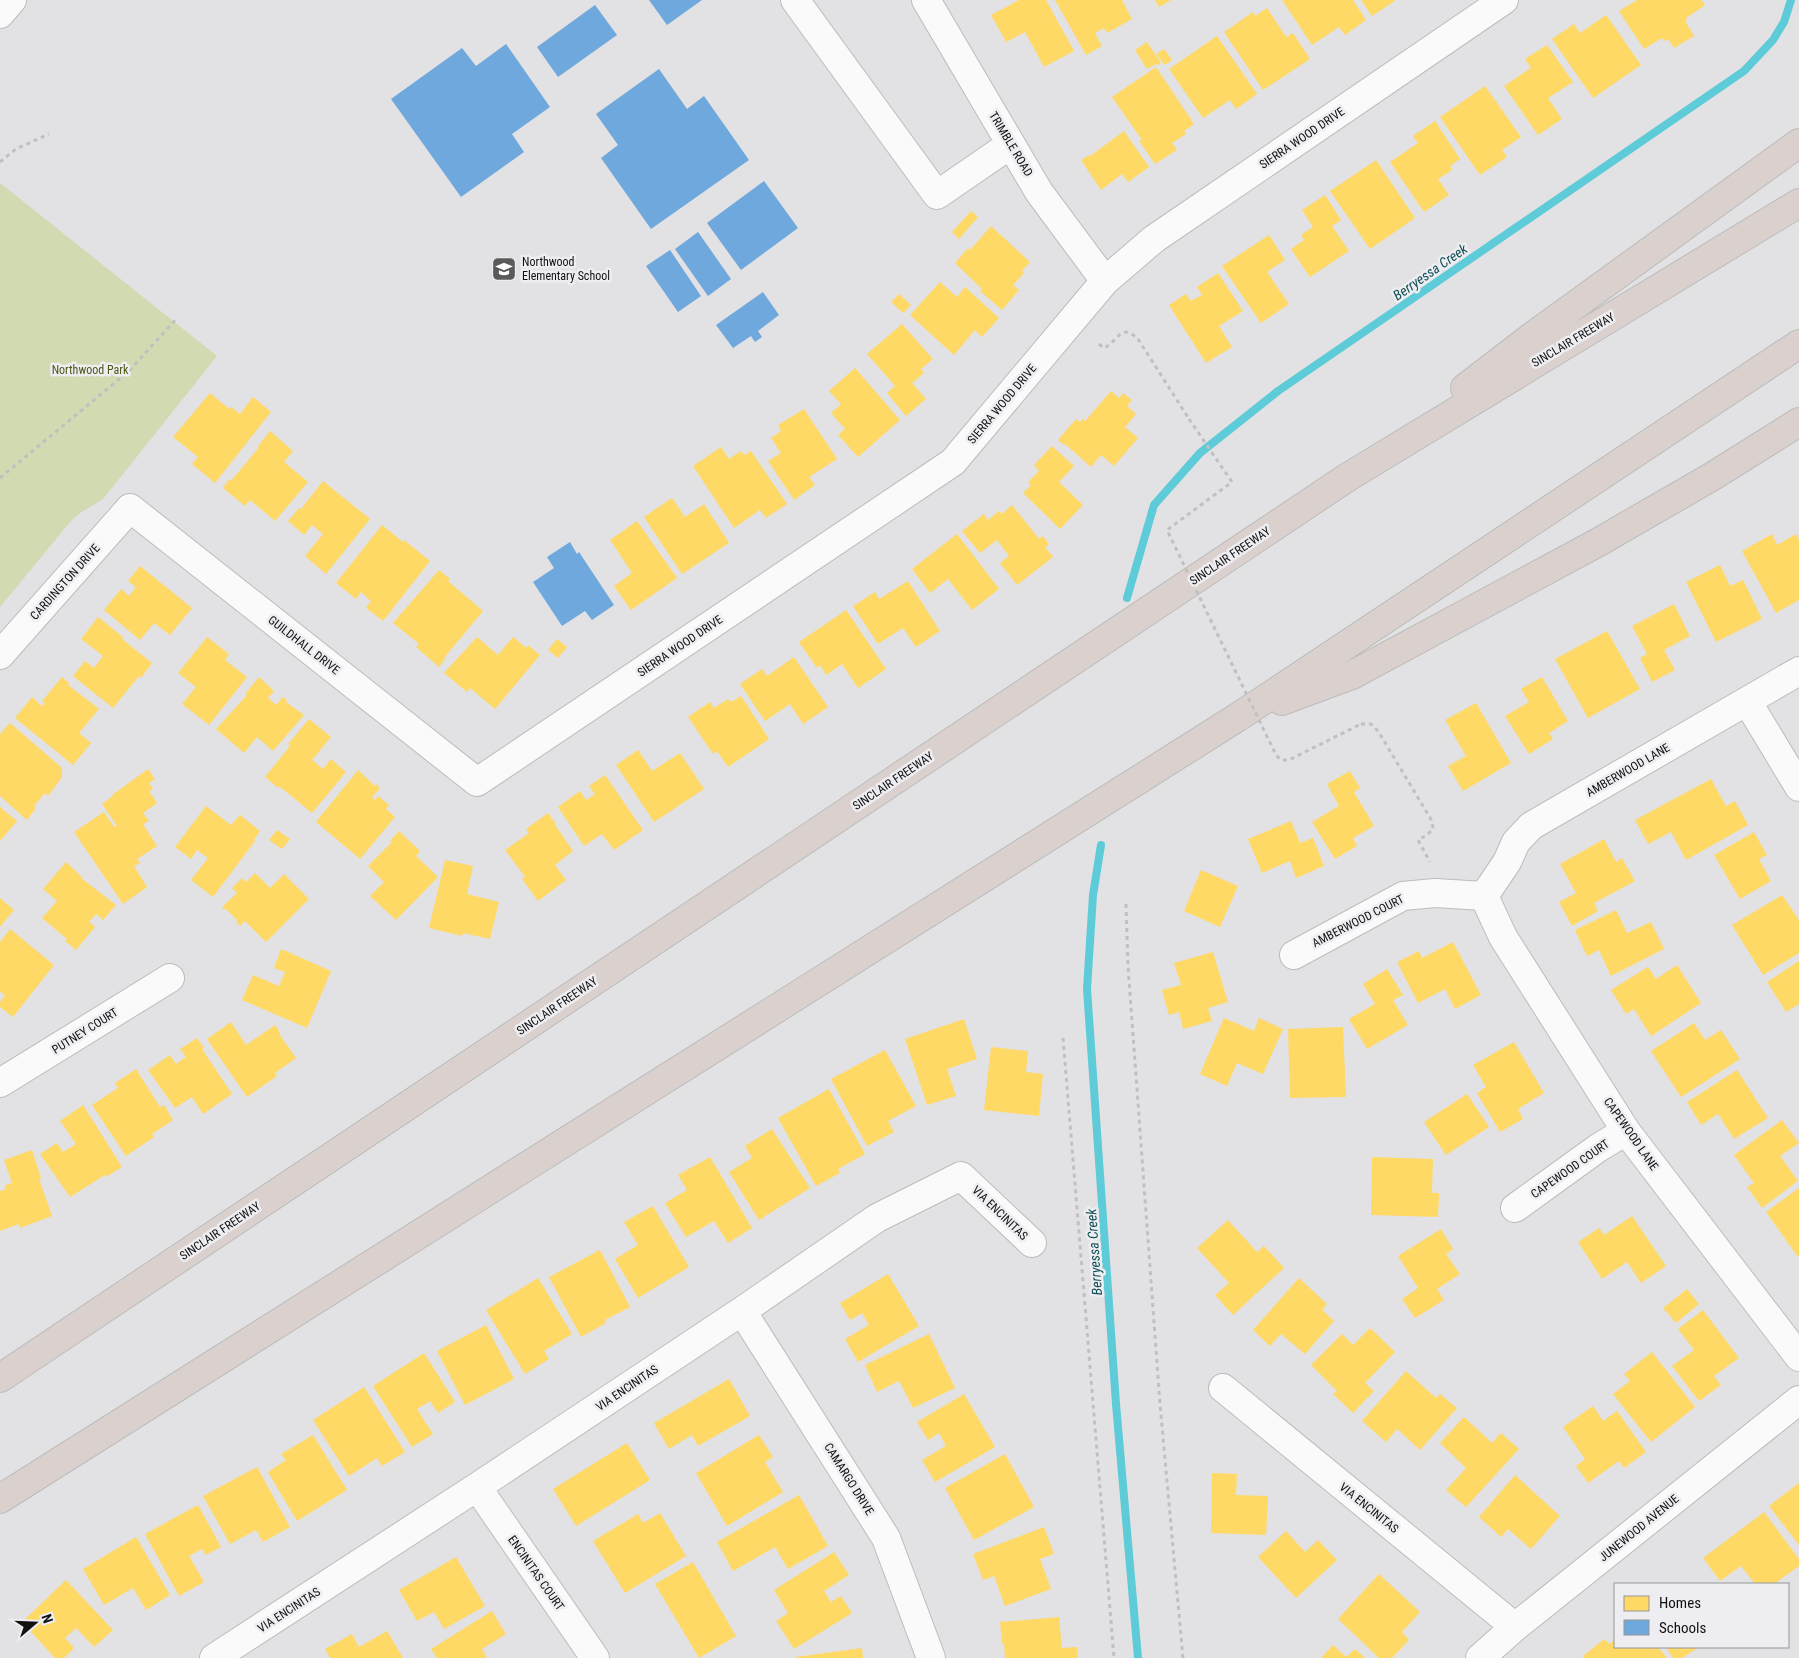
<svg xmlns="http://www.w3.org/2000/svg" width="1799" height="1658" font-family="'Roboto Condensed',sans-serif">
  <style>
    .green { fill: #d2dab2 }
    .homes { fill: #ffd966 }
    .schools { fill: #6fa8dc }
    .lines { fill: none; stroke-linecap: round; stroke-linejoin: round }
    .stream { stroke: #5dcbd8; stroke-width: 8 }
    .minor-casing { stroke: #bcbcbd; stroke-width: 30 }
    .highway-casing { stroke: #bcbcbc; stroke-width: 30 }
    .path { stroke: #c0c0c0; stroke-width: 3; stroke-dasharray: 4 4; stroke-linecap: butt }
    .minor { stroke: #fbfafb; stroke-width: 28 }
    .highway { stroke: #dad1ce; stroke-width: 28 }
    .path-bridge { stroke: #c0c0c0; stroke-width: 3; stroke-dasharray: 4 4; stroke-linecap: butt }
    .labels { text-anchor: middle; dominant-baseline: central; stroke-width: 5; stroke-linejoin: round; paint-order: stroke }
    .street-label { font-size: 12px; fill: #111112; stroke: #eeedf1 }
    .poi-label { font-size: 12px; fill: #111112; stroke: #eeedf1; text-anchor: start }
    .park-label { font-size: 12px; fill: #4e5813; stroke: #eeedf1 }
    .water-label { font-size: 14px; font-style: italic; fill: #104f56; stroke: #eeedf1 }
  </style>
  <rect width="100%" height="100%" fill="#e2e1e3"/>
  <!-- green -->
  <path class="green" d="M0,183L217,356L103,499L80,513L70,522L0,607Z"/>
  <!-- homes -->
  <path class="homes" d="M1019,0H1046L1074,51L1044,67L1025,32L1006,42L991,15Z
    M1055,0H1122L1132,19L1107,33L1104,28L1095,33L1102,46L1086,55Z
    M1155,0H1171L1159,7Z
    M1282,0H1353L1366,20L1345,35L1339,27L1312,45Z
    M1361,0H1396L1372,16Z
    M1637,0H1701L1705,5L1686,18L1687,20L1685,21L1694,36L1674,48L1668,39L1664,41L1662,38L1644,49L1619,11Z
    M1267,8L1286,37L1293,33L1310,59L1263,90L1224,32L1253,12L1255,16Z
    M1606,15L1641,65L1593,98L1552,39L1574,24L1580,33Z
    M1217,36L1257,94L1236,109L1230,100L1203,118L1169,69Z
    M1147,42L1161,63L1158,65L1156,64L1147,69L1135,50Z
    M1547,45L1573,82L1548,98L1562,119L1538,135L1504,86L1531,68L1525,59Z
    M1164,49L1172,60L1165,65L1156,54Z
    M1156,67L1194,124L1184,131L1186,134L1172,143L1177,150L1155,164L1139,141L1142,140L1112,97Z
    M1485,86L1521,137L1502,150L1507,157L1480,175L1440,117Z
    M1435,121L1460,159L1450,166L1452,170L1438,179L1449,195L1424,212L1390,162L1418,143L1413,136Z
    M1124,131L1149,167L1128,182L1122,174L1101,190L1081,160L1089,155V157Z
    M1376,160L1415,218L1370,249L1330,191Z
    M1325,195L1341,220L1332,226L1349,251L1310,277L1291,249L1304,240L1301,235L1313,227L1302,210Z
    M971,211L978,217L959,239L952,232Z
    M991,226L1030,262L1022,271L1024,273L1013,285L1019,290L1002,310L980,291L982,289L955,263L968,248L970,250Z
    M1269,235L1285,260L1267,272L1289,304L1261,323L1222,266Z
    M1218,273L1243,311L1219,326L1232,347L1206,363L1169,305L1186,294L1191,301L1202,295L1197,287Z
    M940,282L957,297L965,287L999,318L982,337L975,330L954,355L910,315Z
    M899,294L911,305L903,313L891,302Z
    M902,324L933,359L921,369L924,373L912,383L926,399L906,416L887,393L895,386L867,354Z
    M855,368L900,420L858,457L838,435L845,429L831,413L841,404L829,391Z
    M1111,391L1119,398L1123,393L1132,400L1127,406L1136,414L1125,427L1138,438L1114,466L1101,455L1091,467L1065,444L1064,445L1058,440L1076,419L1080,422L1083,419L1085,421Z
    M210,393L229,409L231,407L240,414L253,397L271,412L215,483L192,464L198,457L173,437Z
    M804,409L837,459L809,477L815,485L794,500L768,461L781,453L771,438L781,431L778,425Z
    M270,431L293,451L284,462L308,482L275,521L250,500L245,506L223,488L229,479L231,481L259,447L258,446Z
    M1052,446L1074,466L1059,482L1083,505L1060,529L1023,493L1031,485L1028,482L1039,471L1034,465Z
    M721,447L729,459L741,451L744,455L751,451L787,504L766,518L760,510L734,528L693,466Z
    M323,481L370,519L326,574L305,556L323,534L312,525L304,535L288,521L299,508L301,509Z
    M672,498L685,517L704,504L729,543L682,574L644,517Z
    M1012,505L1039,539L1043,536L1049,544L1045,547L1053,557L1017,585L1000,563L1009,556L997,540L980,553L962,531L984,514L988,520L999,511L1002,514Z
    M637,521L677,578L631,610L614,586L632,573L610,540Z
    M382,525L403,542L404,540L430,561L383,621L366,608L371,601L361,592L356,599L336,583Z
    M957,534L999,589L972,610L948,579L930,593L912,569Z
    M1772,534L1777,545L1796,534L1799,540V600L1776,613L1742,551Z
    M1720,565L1730,586L1743,580L1762,619L1716,642L1686,582Z
    M140,566L192,608L170,635L154,623L140,640L104,610L121,589L129,596L136,587L128,581Z
    M439,570L450,579L448,581L483,611L444,658L445,659L439,667L416,647L419,644L393,623Z
    M908,581L940,631L916,647L903,628L878,644L853,606L875,592L879,599Z
    M1674,604L1690,636L1664,650L1675,670L1652,682L1640,658L1647,654L1632,626Z
    M846,610L886,669L858,688L842,664L826,675L820,665L817,668L799,642Z
    M98,617L123,637L122,639L152,663L141,678L139,676L113,708L73,676L85,661L94,668L103,656L81,639Z
    M1607,631L1640,689L1588,718L1555,659Z
    M207,637L229,654L225,660L247,677L209,725L182,704L196,687L178,673Z
    M477,637L498,655L513,637L526,648L528,645L540,655L495,709L470,688L467,692L444,673Z
    M557,639L567,647L558,658L548,650Z
    M794,657L828,707L803,724L790,704L765,721L740,684L762,669L767,676Z
    M62,677L69,683L68,685L99,709L79,733L91,743L73,765L15,718L32,697L42,706L45,703L42,701Z
    M259,677L274,691L268,698L276,705L283,697L287,700L286,702L304,715L273,751L257,737L244,753L216,729L247,695L245,694Z
    M1542,677L1568,721L1549,733L1553,739L1529,754L1505,716L1529,702L1521,689Z
    M741,696L769,739L728,767L717,751L713,754L688,717L710,702L714,708L728,699L731,702Z
    M1476,703L1511,763L1463,791L1448,766L1466,756L1445,720Z
    M309,719L331,737L312,760L323,769L331,759L346,772L312,813L279,786L278,788L265,777L290,746L288,744Z
    M10,723L62,768V777L48,796L45,793L34,806L36,808L27,820L0,796V734Z
    M638,750L652,771L680,753L704,789L654,822L616,765Z
    M148,769L155,779L149,783L153,789L149,791L157,803L143,813L149,821L143,824L157,846L137,859L140,863L134,866L147,887L123,904L74,832L104,812L114,827L117,826L102,804L113,796L112,795Z
    M358,770L375,786L376,784L380,788L372,797L375,800L378,796L389,805L386,809L395,817L360,859L316,822Z
    M1350,771L1360,788L1354,792L1374,826L1353,838L1357,846L1335,859L1312,822L1339,806L1327,784Z
    M605,775L643,830L614,850L602,834L584,846L558,807L580,791L586,800L595,794L589,786Z
    M1711,779L1726,806L1735,801L1748,825L1686,860L1671,832L1648,844L1635,820Z
    M206,806L231,825L240,815L260,831L254,840L255,841L213,897L191,880L208,858L197,850L191,859L175,847Z
    M0,807L17,821L0,841Z
    M548,813L556,824L555,825L573,851L555,865L566,880L538,901L522,879L525,877L505,850L529,833L526,829Z
    M1291,821L1300,843L1313,838L1324,866L1296,878L1290,861L1262,873L1248,839Z
    M277,830L290,839L282,849L269,840Z
    M399,831L420,851L416,856L438,877L396,920L370,896L384,882L368,866L392,842L390,841Z
    M1754,832L1767,855L1759,859L1771,881L1740,899L1714,855Z
    M1604,839L1616,862L1622,858L1635,881L1594,903L1598,911L1572,926L1559,902L1576,893L1560,864Z
    M445,860L473,866L467,894L499,902L490,939L463,933L462,936L429,928Z
    M66,862L82,877L81,878L116,905L103,920L96,914L89,922L95,927L76,950L65,941L67,939L42,918L57,901L43,889Z
    M1201,870L1238,886L1220,927L1184,911Z
    M255,873L270,888L284,874L309,899L266,942L245,921L240,926L236,922L238,921L225,908L224,910L222,907L237,893L232,888L242,878L246,882Z
    M1782,895L1799,920V953L1763,975L1732,925Z
    M0,898L14,910L0,927Z
    M1616,910L1627,933L1651,922L1664,949L1611,976L1599,950L1587,956L1575,930Z
    M10,929L54,965L13,1017L0,1007V1002L5,995L0,992V942Z
    M1453,942L1481,995L1455,1009L1445,989L1418,1003L1397,962L1419,951L1422,958Z
    M281,949L331,971L307,1028L242,1000L253,975L279,986L285,972L274,968Z
    M1213,952L1228,1002L1208,1008L1212,1021L1183,1029L1179,1012L1169,1015L1162,990L1181,985L1174,963Z
    M1799,961V1004L1786,1012L1767,982Z
    M1677,965L1701,1003L1651,1036L1634,1009L1626,1014L1611,990L1648,967L1656,979Z
    M1387,969L1403,995L1393,1000L1408,1025L1367,1049L1349,1019L1375,1004L1363,984Z
    M1224,1018L1254,1031L1259,1018L1283,1029L1263,1074L1237,1063L1227,1086L1200,1074Z
    M964,1019L977,1059L947,1069L956,1096L927,1105L905,1039Z
    M231,1022L246,1045L275,1025L280,1033L279,1034L296,1058L275,1073L277,1076L247,1097L207,1039Z
    M1694,1023L1705,1040L1721,1030L1740,1059L1681,1097L1651,1051Z
    M1343,1027L1346,1097L1290,1098L1288,1029Z
    M197,1038L204,1048L202,1049L232,1094L203,1114L192,1097L175,1108L148,1070L170,1055L176,1064L186,1057L180,1049Z
    M1514,1042L1544,1093L1518,1109L1523,1119L1500,1132L1477,1093L1486,1087L1473,1065Z
    M991,1047L1028,1051L1026,1072L1043,1074L1039,1116L984,1110Z
    M885,1050L916,1106L888,1121L894,1132L867,1146L831,1079Z
    M136,1069L160,1107L164,1105L173,1120L152,1134L154,1137L126,1156L92,1105L118,1088L115,1083Z
    M1737,1070L1768,1118L1734,1139L1718,1114L1701,1125L1687,1102Z
    M829,1089L865,1154L838,1169L840,1173L816,1186L778,1118Z
    M1467,1094L1489,1127L1446,1155L1424,1122Z
    M83,1105L122,1167L106,1177L105,1175L70,1197L40,1154L57,1143L63,1152L76,1144L60,1121Z
    M1782,1120L1799,1143L1780,1156L1798,1181L1762,1208L1747,1187L1754,1183L1734,1155Z
    M772,1129L810,1188L759,1220L729,1172L752,1158L745,1146Z
    M32,1150L41,1178L39,1179L52,1216L20,1228L19,1224L0,1231V1191L6,1189L5,1185L12,1183L4,1160Z
    M710,1157L752,1228L728,1243L714,1221L686,1237L665,1203L687,1190L678,1175Z
    M1372,1157L1433,1159L1432,1193H1439L1438,1217L1371,1215Z
    M1799,1188V1256L1798,1257L1766,1212Z
    M653,1206L689,1267L638,1298L615,1259L638,1245L624,1222Z
    M1632,1216L1666,1266L1641,1283L1627,1262L1602,1279L1578,1242L1599,1228L1604,1235Z
    M1228,1220L1257,1252L1264,1246L1284,1268L1233,1315L1215,1295L1229,1283L1197,1248Z
    M1441,1229L1453,1249L1446,1254L1460,1274L1437,1289L1444,1300L1415,1318L1402,1299L1418,1288L1398,1256Z
    M600,1250L630,1307L605,1320L606,1323L581,1337L549,1277Z
    M888,1274L919,1326L858,1362L845,1339L869,1325L862,1313L850,1320L840,1303Z
    M538,1278L572,1334L544,1351L549,1359L525,1374L486,1310Z
    M1299,1278L1327,1304L1322,1310L1334,1321L1305,1354L1281,1334L1270,1346L1253,1330Z
    M1687,1289L1699,1304L1676,1323L1663,1308Z
    M1703,1310L1739,1358L1714,1376L1721,1385L1699,1401L1672,1366L1694,1350L1678,1329Z
    M486,1325L514,1379L465,1405L437,1351Z
    M1370,1328L1395,1352L1365,1383L1374,1391L1353,1413L1333,1394L1337,1391L1311,1365L1342,1334L1353,1345Z
    M929,1334L955,1388L913,1408L899,1381L877,1392L865,1365Z
    M1652,1352L1695,1407L1651,1442L1613,1394L1630,1381L1624,1374Z
    M424,1353L455,1402L438,1413L430,1401L417,1409L433,1434L412,1447L373,1386Z
    M1406,1371L1436,1398L1440,1394L1457,1408L1420,1450L1397,1429L1386,1442L1362,1421Z
    M729,1379L750,1416L698,1446L692,1435L669,1449L654,1423Z
    M364,1387L405,1452L382,1466L377,1458L349,1476L313,1420Z
    M964,1394L995,1447L935,1482L922,1460L946,1446L939,1433L928,1440L917,1422Z
    M1593,1406L1603,1421L1617,1411L1646,1452L1624,1468L1619,1461L1588,1483L1576,1466L1585,1459L1563,1427Z
    M1464,1417L1492,1443L1501,1433L1519,1449L1466,1507L1446,1490L1466,1468L1440,1443Z
    M313,1435L347,1490L297,1521L268,1472L286,1460L281,1454Z
    M759,1435L773,1457L765,1462L783,1492L727,1526L696,1473Z
    M627,1443L650,1480L576,1526L553,1489Z
    M1005,1454L1034,1507L974,1540L945,1488Z
    M257,1467L290,1527L263,1542L256,1530L230,1544L203,1496Z
    M1212,1473L1237,1474L1236,1495L1268,1496L1266,1535L1211,1533Z
    M1515,1475L1560,1516L1531,1549L1508,1529L1501,1537L1479,1517Z
    M1799,1483V1545L1769,1506Z
    M799,1495L828,1546L788,1569L775,1547L733,1571L717,1542Z
    M198,1505L221,1547L206,1555L202,1549L189,1556L204,1582L179,1596L145,1534Z
    M1764,1512L1799,1559V1566L1774,1584H1755L1741,1566L1720,1581L1703,1558Z
    M660,1513L686,1556L625,1593L593,1541L638,1514L643,1523Z
    M1044,1527L1054,1554L1040,1559L1051,1589L1005,1606L994,1576L983,1580L973,1554Z
    M1286,1531L1305,1552L1318,1540L1337,1560L1296,1598L1258,1557Z
    M136,1537L170,1595L146,1610L133,1588L104,1605L83,1569Z
    M834,1552L849,1575L824,1591L831,1602L841,1596L852,1613L794,1649L776,1621L788,1613L774,1590Z
    M456,1557L485,1606L444,1629L434,1612L417,1621L399,1590Z
    M693,1562L736,1636L699,1658L655,1584Z
    M1379,1574L1420,1612L1402,1632L1409,1640L1392,1658H1379L1338,1619Z
    M66,1580L113,1630L94,1647L76,1628L65,1638L74,1648L64,1658H55L22,1622Z
    M492,1611L506,1634L482,1649L487,1658H437L431,1649Z
    M1059,1617L1062,1648L1077,1647L1078,1658H1005L1004,1643H1002L1000,1622Z
    M387,1631L403,1658H330L325,1649L352,1634L359,1647Z
    M1604,1639L1609,1644L1615,1639V1647H1658L1667,1658H1584L1583,1656Z
    M1333,1645L1346,1657L1355,1649L1365,1658H1321Z
    M1666,1647H1699L1682,1658H1673Z
    M862,1648L863,1658H796V1657Z"/>
  <!-- schools -->
  <path class="schools" d="M649,0H702L667,25Z
    M595,5L617,35L558,77L537,47Z
    M506,44L550,107L512,134L524,152L461,197L391,99L462,48L476,66Z
    M659,69L687,109L704,96L749,160L651,229L601,158L618,145L596,114Z
    M764,181L798,228L741,270L707,223Z
    M698,232L731,279L708,296L675,249Z
    M670,250L701,296L678,312L646,266Z
    M763,292L779,315L758,331L762,337L755,342L751,336L733,348L716,325Z
    M570,542L577,554L579,552L614,605L592,620L585,611L562,626L533,582L554,568L547,557Z"/>
  <g class="lines">
    <!-- stream -->
    <path class="stream" d="M1127,598L1154,505L1200,453L1278,391L1744,71L1773,40L1784,22L1791,0
      M1101,845L1093,895L1087,989L1116,1404L1138,1658"/>
    <defs>
      <path id="minor" d="M795,0L937,195L1011,144
        M926,0L1039,192L1105,281
        M0,14L12,0
        M0,655L130,508L477,782L953,462L1105,281L1154,239L1504,0
        M1747,701L1799,787
        M1484,896L1503,937L1626,1131L1799,1357
        M1484,896L1507,862L1516,842L1531,826L1799,671
        M1294,955L1403,896L1435,893L1484,896
        M0,1083L170,978
        M1515,1208L1598,1148L1626,1131
        M742,1311L886,1538L931,1658
        M1223,1388L1515,1627
        M477,1487L595,1658
        M214,1658L477,1487L742,1311L877,1218L961,1176L1032,1243
        M1480,1658L1515,1627L1799,1400"/>
      <path id="highway" d="M1465,388L1530,338L1799,143
        M1282,701L1352,675L1597,543L1713,476L1799,422
        M0,1378L1348,477L1799,203
        M0,1499L1238,717L1799,344"/>
    </defs>
    <!-- minor casing -->
    <use href="#minor" class="minor-casing"/>
    <!-- highway casing -->
    <use href="#highway" class="highway-casing"/>
    <!-- path -->
    <path class="path" d="M0,162L16,149L49,134
      M1099,344L1104,348C1119,341 1120,322 1138,339L1189,419
      M0,478L129,371L177,318
      M1361,724H1371L1378,731L1432,821L1433,829L1427,835L1418,840L1430,862
      M1126,904L1128,966L1160,1404L1183,1658
      M1063,1038L1114,1658"/>
    <!-- minor -->
    <use href="#minor" class="minor"/>
    <!-- highway -->
    <use href="#highway" class="highway"/>
    <!-- path-bridge -->
    <path class="path-bridge" d="M1189,419L1232,482L1167,530L1276,755L1281,760H1289L1361,724"/>
  </g>
  <!-- icons -->
  <defs>
    <symbol id="school-square" viewBox="-11 -11 22 22"><rect x="-9" y="-9" width="18" height="18" rx="4" fill="#5a5a5b" stroke="#eeedf1"/><path d="M0-5L7-2L0 1L-7-2ZM-4 1L0 2.5L4 1V4Q0 6-4 4Z" fill="#fff"/></symbol>
  </defs>
  <g fill-rule="evenodd">
    <use href="#school-square" x="490" y="255" width="28" height="28"/>
  </g>
  <g class="labels">
    <!-- street labels -->
    <g class="street-label">
      <text transform="translate(1302 138) rotate(-34)">SIERRA WOOD DRIVE</text>
      <text transform="translate(1011 144) rotate(59)">TRIMBLE ROAD</text>
      <text transform="translate(1573 340) rotate(-31)">SINCLAIR FREEWAY</text>
      <text transform="translate(1002 404) rotate(-50)">SIERRA WOOD DRIVE</text>
      <text transform="translate(1230 556) rotate(-34)">SINCLAIR FREEWAY</text>
      <text transform="translate(65 582) rotate(-48)">CARDINGTON DRIVE</text>
      <text transform="translate(304 645) rotate(38)">GUILDHALL DRIVE</text>
      <text transform="translate(680 646) rotate(-34)">SIERRA WOOD DRIVE</text>
      <text transform="translate(1628 770) rotate(-30)">AMBERWOOD LANE</text>
      <text transform="translate(893 781) rotate(-34)">SINCLAIR FREEWAY</text>
      <text transform="translate(1358 921) rotate(-27)">AMBERWOOD COURT</text>
      <text transform="translate(557 1006) rotate(-34)">SINCLAIR FREEWAY</text>
      <text transform="translate(85 1031) rotate(-32)">PUTNEY COURT</text>
      <text transform="translate(1631 1134) rotate(55)">CAPEWOOD LANE</text>
      <text transform="translate(1570 1169) rotate(-35)">CAPEWOOD COURT</text>
      <text transform="translate(1000 1213) rotate(44)">VIA ENCINITAS</text>
      <text transform="translate(220 1231) rotate(-34)">SINCLAIR FREEWAY</text>
      <text transform="translate(627 1388) rotate(-34)">VIA ENCINITAS</text>
      <text transform="translate(849 1479) rotate(58)">CAMARGO DRIVE</text>
      <text transform="translate(1369 1508) rotate(39)">VIA ENCINITAS</text>
      <text transform="translate(1639 1528) rotate(-39)">JUNEWOOD AVENUE</text>
      <text transform="translate(536 1573) rotate(55)">ENCINITAS COURT</text>
      <text transform="translate(289 1610) rotate(-33)">VIA ENCINITAS</text>
    </g>
    <!-- poi labels -->
    <g class="poi-label">
      <text x="522" y="262">Northwood<tspan x="522" dy="14">Elementary School</tspan></text>
    </g>
    <!-- park labels -->
    <g class="park-label">
      <text x="90" y="370">Northwood Park</text>
    </g>
    <!-- water labels -->
    <g class="water-label">
      <text transform="translate(1430 272) rotate(-35)">Berryessa Creek</text>
      <text transform="translate(1094 1252) rotate(-94)">Berryessa Creek</text>
    </g>
  </g>
  <!-- legend -->
  <rect x="1614" y="1583" width="175" height="65" fill="#eeedf1" stroke="#969598"/>
  <rect x="1624" y="1596" width="25" height="15" fill="#ffd966" stroke="#969598"/>
  <text x="1659" y="1608" font-size="15" fill="#111112">Homes</text>
  <rect x="1624" y="1620" width="25" height="15" fill="#6fa8dc" stroke="#969598"/>
  <text x="1659" y="1633" font-size="15" fill="#111112">Schools</text>
  <!-- north arrow -->
  <g transform="translate(35 1623) rotate(71)" stroke="#eeedf1" stroke-width="4" paint-order="stroke">
  <path d="M0-4L9 19L0 12L-9 19Z" fill="#111112"/>
  <text y="-8" font-size="14" font-weight="bold" text-anchor="middle" fill="#111112">N</text>
  </g>
</svg>
